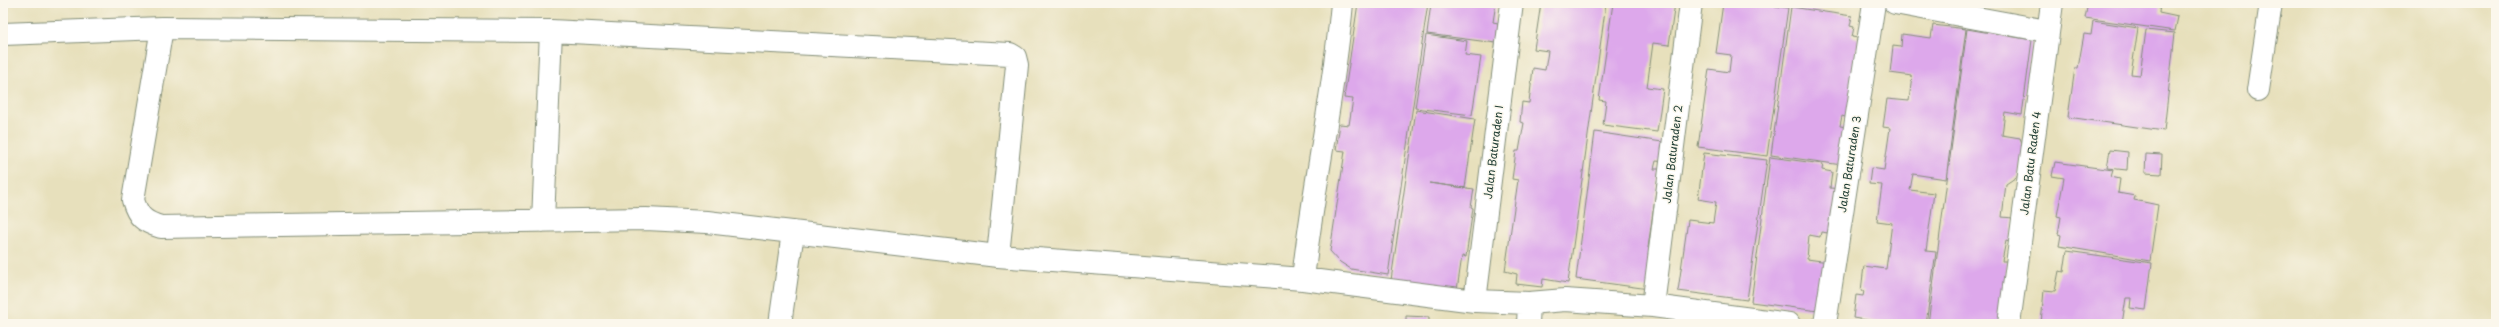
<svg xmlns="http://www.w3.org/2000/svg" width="2499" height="327" font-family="'Playpen Sans',sans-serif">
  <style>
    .building { fill: #dda8eb }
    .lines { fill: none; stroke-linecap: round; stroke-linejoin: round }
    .street-casing { stroke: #838e78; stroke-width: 24 }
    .street { stroke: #fff; stroke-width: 22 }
    .labels { text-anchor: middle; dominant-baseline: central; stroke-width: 3; stroke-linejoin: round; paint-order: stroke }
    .street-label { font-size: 11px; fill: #1f3d34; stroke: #fbf7ec }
  </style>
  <rect width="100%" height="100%" fill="#fbf7ec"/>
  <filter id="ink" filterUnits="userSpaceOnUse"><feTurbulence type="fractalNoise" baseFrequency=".025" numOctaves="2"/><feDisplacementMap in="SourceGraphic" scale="8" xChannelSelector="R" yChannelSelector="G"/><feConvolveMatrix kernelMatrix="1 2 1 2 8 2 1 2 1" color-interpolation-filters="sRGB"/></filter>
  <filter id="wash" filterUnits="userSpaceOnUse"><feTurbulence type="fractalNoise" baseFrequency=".012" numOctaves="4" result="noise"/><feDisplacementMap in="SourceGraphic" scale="16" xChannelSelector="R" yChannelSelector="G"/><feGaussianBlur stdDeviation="0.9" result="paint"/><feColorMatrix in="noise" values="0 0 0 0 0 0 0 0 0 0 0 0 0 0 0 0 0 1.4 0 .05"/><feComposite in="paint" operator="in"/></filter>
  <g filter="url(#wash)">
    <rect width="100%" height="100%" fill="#e7e0bc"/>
    <g id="blocks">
      <!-- building -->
      <path class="building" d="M1358,3H1428L1388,275L1351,269L1340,262L1330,251L1345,151L1336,150L1340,124L1349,125L1353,99L1344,98Z
        M1431,3H1496L1493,22L1498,23L1496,43L1427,34Z
        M1541,3H1606L1568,283L1543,279L1542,287L1516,284L1517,274L1505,271L1518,180L1512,179L1516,151H1519L1524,123L1520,122L1522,102L1529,103L1533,68L1545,70L1548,51L1534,49Z
        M1613,3H1675L1669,45L1653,43L1647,87L1663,89L1657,132L1603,125L1606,101L1599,100Z
        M1723,3H1755L1788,8L1767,156L1698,147L1709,69L1729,72L1731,55L1716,53Z
        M2088,3H2160L2159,13L2178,17L2175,31L2085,18Z
        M1791,7L1852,16L1850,26L1854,27L1852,37L1858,38L1848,118L1842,116L1840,126L1847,127L1842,165L1771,155Z
        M2093,21L2138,28L2131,74L2140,75L2146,30L2175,33L2164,131L2068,117L2075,68H2078L2084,34L2091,35Z
        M1933,25L1966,29L1946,179L1913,174L1910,190L1934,193L1926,251L1936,252L1926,324H1890L1853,318L1856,295L1863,296L1864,291H1861L1864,266L1886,269L1892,223L1877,221L1882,185L1869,184L1871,168L1884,170L1890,128L1883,127L1887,99L1909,101L1912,76L1890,73L1893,46L1901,47L1902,34L1931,38Z
        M1967,29L2032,40L2022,115L2005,112L2002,135L2020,138L2024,148L2018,176L2006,184L2002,217L2013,218L2010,242L2006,241L2002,261H2008L1999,324H1928Z
        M1426,35L1467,41L1465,55L1481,57L1472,115L1415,108Z
        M1416,110L1475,119L1465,188L1429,183L1474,189L1471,207L1473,208L1466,257L1462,256L1457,290L1391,280Z
        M1595,132L1669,143L1667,162L1656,161L1654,169H1659L1648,248H1651L1649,289L1576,279Z
        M2110,150L2128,152L2127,170L2107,168Z
        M1704,153L1767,160L1747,300L1678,291L1688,220L1713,223L1716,202L1698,199Z
        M2146,154L2162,155L2161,174L2145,173Z
        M1770,157L1823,164L1822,170L1832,172L1830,188L1841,189L1835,234L1821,232L1820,237L1809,235L1807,259L1829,262L1818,311L1751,302Z
        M2055,162L2113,170L2111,177L2120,179L2118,193L2135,196L2134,200L2158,205L2150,261L2059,246L2061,235L2058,234L2061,217L2057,216L2064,178L2052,176Z
        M2067,251L2152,263L2146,310L2130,308L2131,298H2126L2122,324H2041L2044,290L2055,291L2059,271L2064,272Z
        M1406,316L1429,317V324H1406Z"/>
    </g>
  </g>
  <g filter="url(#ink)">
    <use href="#blocks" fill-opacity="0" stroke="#838e78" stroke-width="1"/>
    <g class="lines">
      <defs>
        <path id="street" d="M1895,3L2047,31
          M162,28L133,200C138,217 144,222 161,227L646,219L707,222L998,256L1303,279L1475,301L1529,303L1565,300L1653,306L1789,324
          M3,34L162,28L551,31L1010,54L1015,57L1017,65L998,256
          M2258,90L2271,3
          M543,221L551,31
          M1303,279C1313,187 1334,96 1342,3
          M1475,301L1512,3
          M1653,306L1691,3
          M780,324L793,232
          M1528,324L1529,303
          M1825,324L1874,3
          M2009,324L2052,3"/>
      </defs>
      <!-- street casing -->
      <use href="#street" class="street-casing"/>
      <!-- street -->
      <use href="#street" class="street"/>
    </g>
  </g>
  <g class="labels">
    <!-- street labels -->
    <g class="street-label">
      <text transform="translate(1493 152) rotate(-83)">Jalan Baturaden I</text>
      <text transform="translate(1672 154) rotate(-83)">Jalan Baturaden 2</text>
      <text transform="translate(2030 163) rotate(-83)">Jalan Batu Raden 4</text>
      <text transform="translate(1849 164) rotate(-81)">Jalan Baturaden 3</text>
    </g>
  </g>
  <!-- margin -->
  <rect width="2499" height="327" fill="none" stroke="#fbf7ec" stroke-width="16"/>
</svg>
